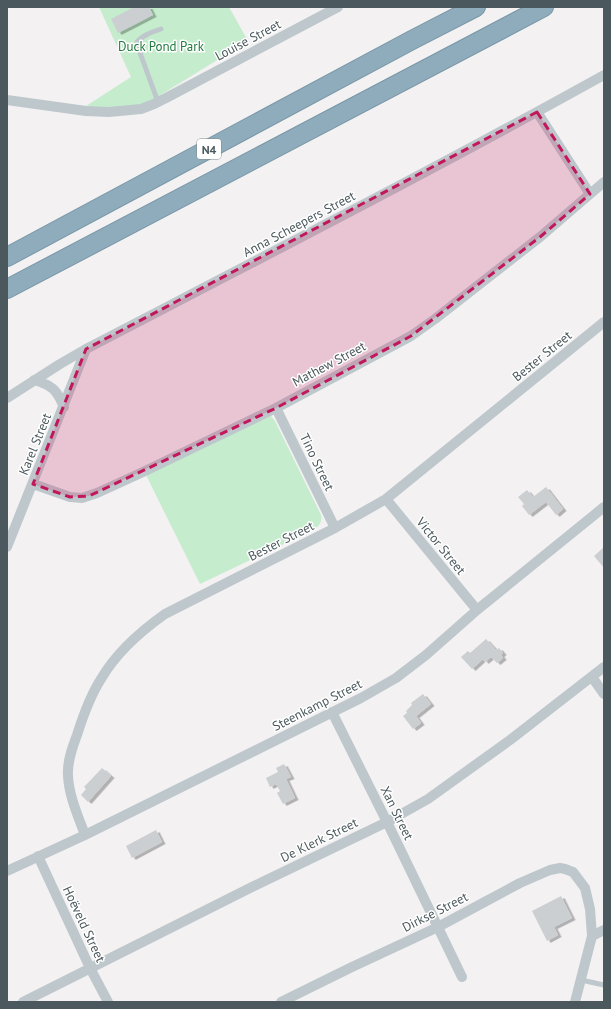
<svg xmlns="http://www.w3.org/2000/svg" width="611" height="1009" font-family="'PT Sans',sans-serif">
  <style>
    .green { fill: #c5eccd }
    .building { fill: #cccfd2; filter: url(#shadow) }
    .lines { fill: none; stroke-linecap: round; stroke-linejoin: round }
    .highway-casing { stroke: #7997a7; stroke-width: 20 }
    .lane { stroke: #bec8cc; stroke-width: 5 }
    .street { stroke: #bec8cc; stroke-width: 10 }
    .highway { stroke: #8eacbb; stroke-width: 18 }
    .marked { fill: #c2185b; fill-opacity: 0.2; stroke: #c2185b; stroke-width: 3; stroke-dasharray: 8 5; stroke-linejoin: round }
    .labels { text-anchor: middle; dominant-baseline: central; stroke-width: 3; stroke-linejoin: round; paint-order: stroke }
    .shield { fill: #fff; stroke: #818a8e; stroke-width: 1 }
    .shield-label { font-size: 12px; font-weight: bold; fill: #4b585d }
    .street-label { font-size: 13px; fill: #4b585d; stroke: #fff }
    .park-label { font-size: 13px; fill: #207a3d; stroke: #fff }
  </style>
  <defs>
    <filter id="shadow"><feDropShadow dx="3.5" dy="2" stdDeviation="0" flood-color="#0004"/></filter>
  </defs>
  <rect width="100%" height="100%" fill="#f3f1f2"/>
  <!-- green -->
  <path class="green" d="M99,7H229L248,41L141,107L83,108L131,77Z
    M271,416L275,421L321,515C322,522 320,526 313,530L200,584L145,473Z"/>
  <!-- building -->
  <path class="building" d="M134,7H149L153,15L118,33L111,19Z
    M546,487L563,509L556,515L546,502L529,515L522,506L524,504L518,497L527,490L533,497Z
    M604,547V568L594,556Z
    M486,639L496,650L499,648L503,653L501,655L503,658L497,663L491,657L485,662L483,659L472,669L461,657L468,651L470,653Z
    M423,694L431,704L416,716L421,723L413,729L403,716L407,713L406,711L412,705L411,703Z
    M284,764L291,777L286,779L295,798L283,804L277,793L280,791L276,784L270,787L266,778L278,772L276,768Z
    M102,768L111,776L88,802L81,795L86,789L84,787Z
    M156,830L162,842L132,858L126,846Z
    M561,896L572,918L554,927L558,935L547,941L532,911Z"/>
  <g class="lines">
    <defs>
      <path id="highway" d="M7,257L412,40L476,7
        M7,289L544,7"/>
    </defs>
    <!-- highway casing -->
    <use href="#highway" class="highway-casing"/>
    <!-- lane -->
    <path class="lane" d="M158,102L139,50L137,42C143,35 152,32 161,29
      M581,980L604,985"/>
    <!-- street -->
    <path class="street" d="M7,100L86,111L109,112L141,109L154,104L166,98L338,7
      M537,112L590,194
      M34,380C52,385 57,390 64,407
      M7,398L60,364L86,349C259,259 433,170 604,75
      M276,408L335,528
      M33,484L70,497L82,498L97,493L143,472L276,408L411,336L435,319L540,237L604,182
      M386,499L477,610
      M7,547L86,349
      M592,677L604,694
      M332,712L387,822L462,977
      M85,835C78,816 69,796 68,776C67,762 72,748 77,735C83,716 90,696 101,679C116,653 141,631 165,614L335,528L386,499L604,322
      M38,856L90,968L108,1002
      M7,871L85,835L361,698L396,678L426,655L477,610L604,507
      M592,936L604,930
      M23,1002L252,887L387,822L428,799L510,740L604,667
      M281,1002L352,967L438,927L520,883L550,870L560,868L565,869L573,872L585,888L590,909L592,936L575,1002"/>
    <!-- highway -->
    <use href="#highway" class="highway"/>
  </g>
  <!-- marked area -->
  <path class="marked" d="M537,112L590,194L540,237L411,336L276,408L89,496L70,497L33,484L86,349Z"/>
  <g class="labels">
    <!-- shield labels -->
    <rect class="shield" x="197" y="139" width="24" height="20" rx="3"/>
    <g class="shield-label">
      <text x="209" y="149">N4</text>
    </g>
    <!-- street labels -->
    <g class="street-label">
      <text transform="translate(248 40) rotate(-28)">Louise Street</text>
      <text transform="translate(299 224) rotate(-28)">Anna Scheepers Street</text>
      <text transform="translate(542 356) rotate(-39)">Bester Street</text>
      <text transform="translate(329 364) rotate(-28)">Mathew Street</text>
      <text transform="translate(35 444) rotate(-68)">Karel Street</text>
      <text transform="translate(317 462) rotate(64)">Tino Street</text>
      <text transform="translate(281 541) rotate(-27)">Bester Street</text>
      <text transform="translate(441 546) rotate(51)">Victor Street</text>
      <text transform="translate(317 705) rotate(-27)">Steenkamp Street</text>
      <text transform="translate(397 813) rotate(64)">Xan Street</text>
      <text transform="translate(319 840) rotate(-26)">De Klerk Street</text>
      <text transform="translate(435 912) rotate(-27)">Dirkse Street</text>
      <text transform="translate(84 924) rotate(65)">Hoëveld Street</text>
    </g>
    <!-- park labels -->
    <g class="park-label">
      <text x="161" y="46">Duck Pond Park</text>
    </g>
  </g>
  <!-- border -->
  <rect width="611" height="1009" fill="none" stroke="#4b585d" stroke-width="16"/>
</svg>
